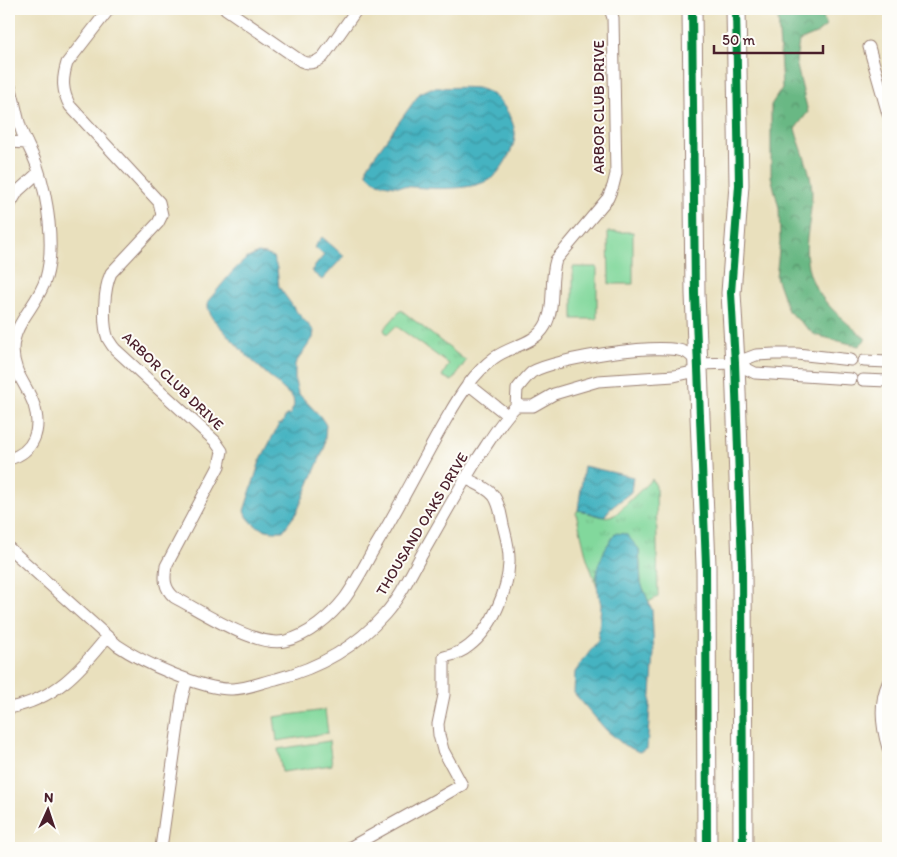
<svg xmlns="http://www.w3.org/2000/svg" width="897" height="857" font-family="Itim,sans-serif">
  <style>
    .grass { fill: url(#grass-tufts); stroke: #667c64 }
    .forest { fill: url(#forest-crowns); stroke: #5a6c58 }
    .pitch { fill: #82d89c; stroke: #667c64 }
    .water { fill: url(#water-waves); stroke: #486976 }
    .lines { fill: none; stroke-linecap: round; stroke-linejoin: round }
    .minor-casing { stroke: #9a8074; stroke-width: 13 }
    .primary-casing { stroke: #9a8074; stroke-width: 21 }
    .minor { stroke: #fff; stroke-width: 11 }
    .primary { stroke: #fff; stroke-width: 19 }
    .cycleway-casing { stroke: #fdfcf7; stroke-width: 11 }
    .cycleway { stroke: #00873e; stroke-width: 8 }
    .labels { text-anchor: middle; dominant-baseline: central; stroke-width: 4; stroke-linejoin: round; paint-order: stroke }
    .street-label { font-size: 15px; fill: #4a1f2b; stroke: #fdfcf7 }
  </style>
  <defs>
    <pattern id="grass-tufts" width="24" height="20" patternUnits="userSpaceOnUse" patternTransform="scale(1.25)"><rect width="24" height="20" fill="#82d89c"/><path d="M3 7l-1-3M5 7V3M7 7l1-3M15 17l-1-3M17 17v-4M19 17l1-3" fill="none" stroke="#72b987"/></pattern>
    <pattern id="forest-crowns" width="20" height="18" patternUnits="userSpaceOnUse" patternTransform="scale(1.25)"><rect width="20" height="18" fill="#69b884"/><path d="M2 6a3 3 0 1 1 6 0M12 15a3 3 0 1 1 6 0" fill="none" stroke="#58956c"/></pattern>
    <pattern id="water-waves" width="16" height="10" patternUnits="userSpaceOnUse" patternTransform="scale(1.25)"><rect width="16" height="10" fill="#45b3c1"/><path d="M0 5q4-4 8 0t8 0" fill="none" stroke="#3c919d"/></pattern>
  </defs>
  <rect width="100%" height="100%" fill="#fdfcf7"/>
  <filter id="ink" filterUnits="userSpaceOnUse"><feTurbulence type="fractalNoise" baseFrequency=".02" numOctaves="2"/><feDisplacementMap in="SourceGraphic" scale="10" xChannelSelector="R" yChannelSelector="G"/><feConvolveMatrix kernelMatrix="1 2 1 2 8 2 1 2 1" color-interpolation-filters="sRGB"/></filter>
  <filter id="wash" filterUnits="userSpaceOnUse"><feTurbulence type="fractalNoise" baseFrequency=".0096" numOctaves="4" result="noise"/><feDisplacementMap in="SourceGraphic" scale="20" xChannelSelector="R" yChannelSelector="G"/><feGaussianBlur stdDeviation="1.12" result="paint"/><feColorMatrix in="noise" values="0 0 0 0 0 0 0 0 0 0 0 0 0 0 0 0 0 1.4 0 .05"/><feComposite in="paint" operator="in"/></filter>
  <g filter="url(#wash)">
    <rect width="100%" height="100%" fill="#e9e0bd"/>
    <!-- grass -->
    <path class="grass" d="M401,310L466,361L452,381L442,376L449,364L396,326L388,334L385,332L384,329Z
      M652,479L656,486L658,597L648,602L641,583L639,549L597,569V586L587,559L576,513L578,510L604,517L615,515Z"/>
    <!-- forest -->
    <path class="forest" d="M780,9H821L826,26L816,34L799,41L796,62L808,112L795,129C800,146 808,164 811,181C814,198 809,221 807,238C801,288 832,310 866,339L859,346L815,335L788,311L776,277L780,241L779,208L771,176V105L782,88L778,16Z"/>
    <!-- pitch -->
    <path class="pitch" d="M608,232H633V284H609Z
      M573,267H597V319H573Z
      M325,710L328,733L277,741L274,717Z
      M329,741L332,765L282,772L278,749Z"/>
    <!-- water -->
    <path class="water" d="M431,88C443,88 472,86 481,89C499,94 512,115 515,132C517,144 502,171 492,178C474,191 434,189 413,187C398,186 378,187 367,174V168L373,158L420,93Z
      M322,237L344,256L322,280L311,271L324,255L314,247Z
      M258,253L266,254L273,257L277,268L279,287L297,312L314,331L313,338L295,364V381L298,393L320,416L326,425L324,449L297,512L283,531C265,532 252,528 244,511L260,461L279,424H282L286,415H290L294,405L293,398L246,355L212,318L208,308V301L233,271L246,259Z
      M584,466L633,477L631,492L609,510L604,517L578,510Z
      M615,533L626,534L639,549L641,583L652,610L654,654L647,749L639,752L624,745L606,730L574,693L575,672L598,640L601,605L597,586V569L605,549Z"/>
  </g>
  <g filter="url(#ink)">
    <g class="lines">
      <defs>
        <path id="minor" d="M109,9L67,63C62,79 62,91 70,106L159,202L162,215L158,223L111,273C104,288 102,323 108,339C110,342 112,346 115,349L215,441L222,451L219,466L166,566C164,579 164,588 174,597C201,611 256,648 285,641C308,636 331,616 345,598C355,584 364,567 372,552C399,508 422,461 448,416C460,395 474,373 494,358C510,346 535,344 545,326C556,307 549,281 556,260L608,198L613,186L616,174L613,18L610,9
          M226,9L301,61C310,65 315,63 323,57L357,9
          M869,47L888,114
          M9,84C15,99 16,116 22,132C26,143 33,154 37,166C48,197 55,247 46,278C39,304 13,322 13,350C14,376 27,384 34,405C42,430 34,452 9,459
          M9,142L27,143
          M9,206L18,191L39,172
          M864,361L888,362
          M735,363L755,373L851,379
          M863,380L888,381
          M468,384L507,415
          M516,406H533L554,394L598,381L674,376L692,372L698,364
          M9,548L117,645C142,662 202,690 232,689C247,689 262,682 276,679C319,668 356,647 385,614C400,597 410,576 421,556C440,523 458,490 478,458C490,440 501,421 516,406L517,389C521,384 527,376 532,372C553,359 667,340 687,353C691,355 695,360 698,364L735,363L756,355L774,354H797L851,360
          M888,683C879,703 882,728 888,748
          M9,708C55,699 79,672 107,637
          M161,848L182,698L187,679
          M349,848L462,785L443,750L439,735L438,724L444,695V657C453,655 462,652 469,646C492,629 508,590 509,563C510,550 506,537 503,525C501,515 500,505 494,496C488,488 475,483 465,478"/>
        <path id="primary" d="M692,9L695,294L706,565L707,848
          M736,9L739,185L731,293L735,363L742,565L743,848"/>
      </defs>
      <!-- minor casing -->
      <use href="#minor" class="minor-casing"/>
      <!-- primary casing -->
      <use href="#primary" class="primary-casing"/>
      <!-- minor -->
      <use href="#minor" class="minor"/>
      <!-- primary -->
      <use href="#primary" class="primary"/>
      <defs>
        <path id="cycleway" d="M692,9L695,294L706,565L707,848
          M736,9L739,185L731,293L735,363L742,565L743,848"/>
      </defs>
      <!-- cycleway casing -->
      <use href="#cycleway" class="cycleway-casing"/>
      <!-- cycleway -->
      <use href="#cycleway" class="cycleway"/>
    </g>
  </g>
  <g class="labels">
    <!-- street labels -->
    <g class="street-label">
      <text transform="translate(599 107) rotate(-90)">ARBOR CLUB DRIVE</text>
      <text transform="translate(173 381) rotate(44)">ARBOR CLUB DRIVE</text>
      <text transform="translate(422 524) rotate(-59)">THOUSAND OAKS DRIVE</text>
    </g>
  </g>
  <!-- margin -->
  <rect width="897" height="857" fill="none" stroke="#fdfcf7" stroke-width="30"/>
  <!-- north arrow -->
  <g transform="translate(48 810) rotate(3)" stroke="#fdfcf7" stroke-width="4" paint-order="stroke">
  <path d="M0-4L9 19L0 12L-9 19Z" fill="#4a1f2b"/>
  <text y="-8" font-size="14" font-weight="bold" text-anchor="middle" fill="#4a1f2b">N</text>
  </g>
  <!-- scale -->
  <path d="M714 45v8h109v-8" fill="none" stroke="#4a1f2b" stroke-width="2.5"/>
  <text x="722" y="45" font-size="15" fill="#4a1f2b" stroke="#fdfcf7" stroke-width="4" paint-order="stroke">50 m</text>
</svg>
